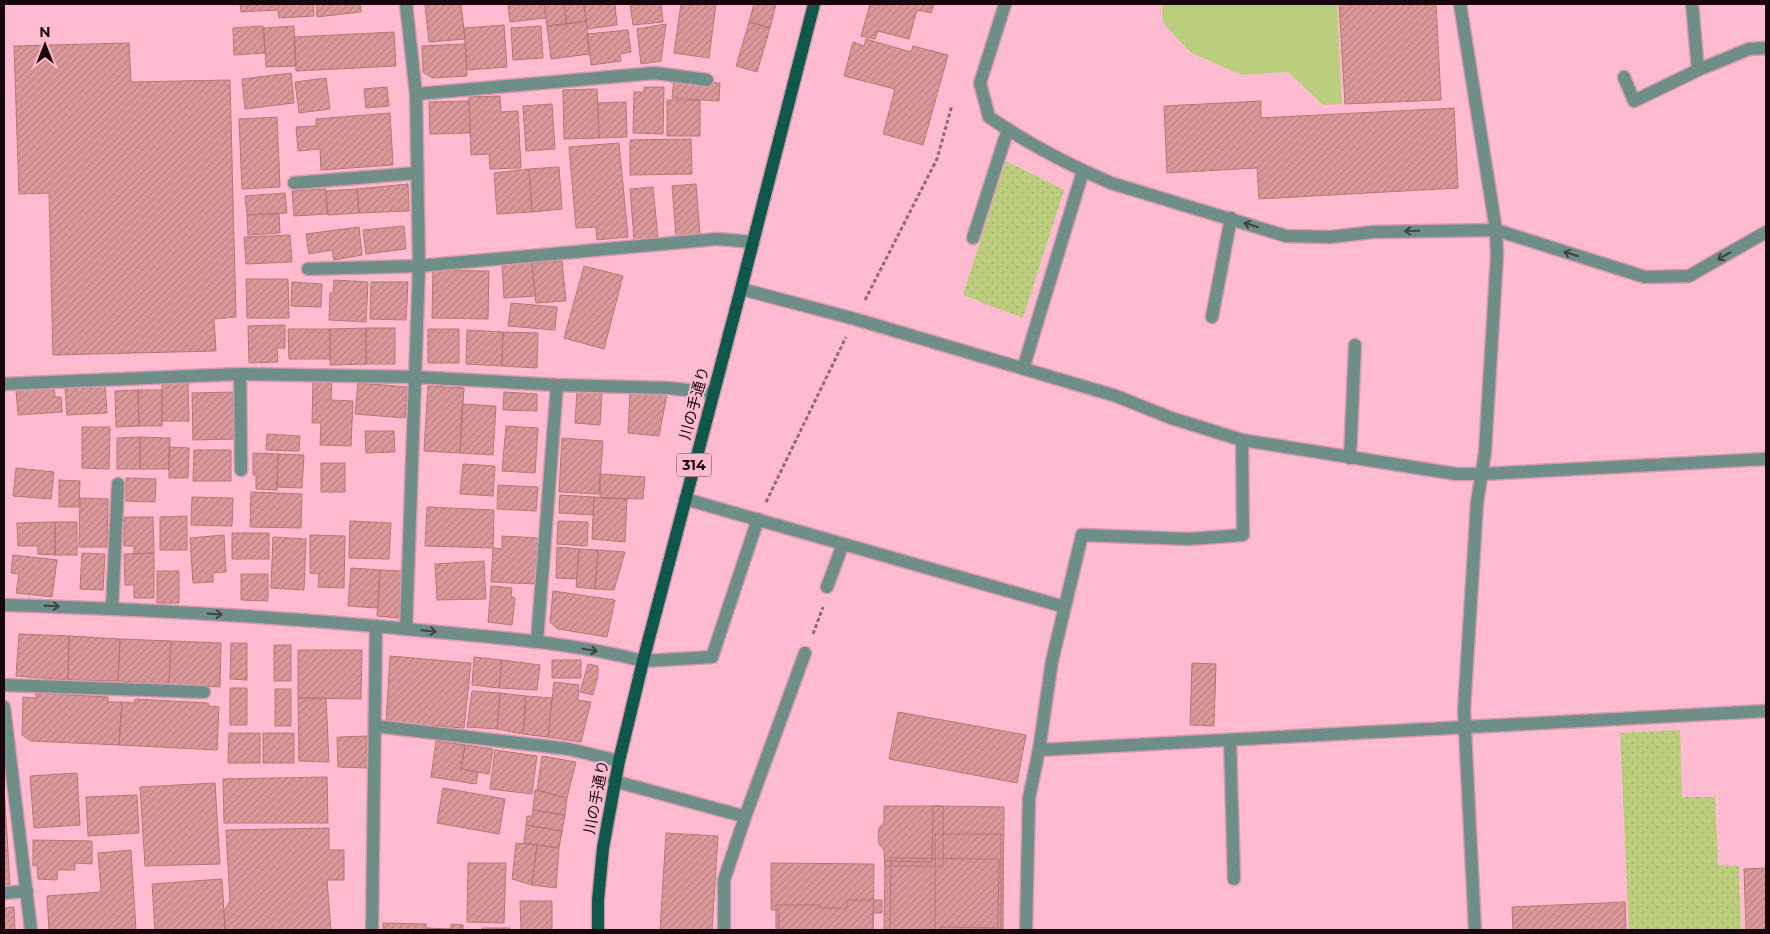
<svg xmlns="http://www.w3.org/2000/svg" width="1770" height="934" font-family="Montserrat,'Noto Sans JP',sans-serif">
  <style>
    .grass { fill: url(#grass-dots) }
    .pitch { fill: #bbce7d }
    .building { fill: url(#building-hatch); stroke: #b67676 }
    .lines { fill: none; stroke-linecap: round; stroke-linejoin: round }
    .lane-casing { stroke: #d69bad; stroke-width: 15 }
    .street-casing { stroke: #d69bad; stroke-width: 15 }
    .primary-casing { stroke: #d69bad; stroke-width: 15 }
    .path { stroke: #966876; stroke-width: 3; stroke-dasharray: 4 2.5; stroke-linecap: butt }
    .lane { stroke: #6f8e87; stroke-width: 12 }
    .street { stroke: #6f8e87; stroke-width: 12 }
    .primary { stroke: #0f564b; stroke-width: 12 }
    .oneway { stroke: #404343 }
    .labels { text-anchor: middle; dominant-baseline: central; stroke-width: 4; stroke-linejoin: round; paint-order: stroke }
    .shield { fill: #ffbcd0; stroke: #5e3c47; stroke-width: 1 }
    .shield-label { font-size: 14px; font-weight: bold; fill: #19050c }
    .street-label { font-size: 15px; fill: #19050c; stroke: #ffbcd0 }
  </style>
  <defs>
    <pattern id="grass-dots" width="8" height="8" patternUnits="userSpaceOnUse" patternTransform="scale(1.25)"><rect width="8" height="8" fill="#bbce7d"/><path d="M2 2h.1M6 6h.1" fill="none" stroke="#a0af6b" stroke-width="1.8" stroke-linecap="round"/></pattern>
    <pattern id="building-hatch" width="6" height="6" patternUnits="userSpaceOnUse" patternTransform="scale(1.25)"><rect width="6" height="6" fill="#db9898"/><path d="M-1 1l2-2M0 6l6-6M5 7l2-2" fill="none" stroke="#bb8282"/></pattern>
  </defs>
  <rect width="100%" height="100%" fill="#ffbcd0"/>
  <!-- grass -->
  <path class="grass" d="M1006,161L1064,190L1023,318L963,295Z
    M1680,730L1682,797H1715L1718,865L1739,866L1741,930H1629L1620,733Z"/>
  <!-- pitch -->
  <path class="pitch" d="M1162,4H1337L1342,104L1323,105L1288,72L1242,75L1191,53L1163,23Z"/>
  <!-- building -->
  <path class="building" d="M240,4H313L314,16L279,18L278,10L241,12Z
    M316,4H360L361,12L317,17Z
    M425,4H461L465,39L429,42Z
    M508,4H544L546,18L510,22Z
    M544,4H564L567,24L547,26Z
    M564,4H584L586,21L567,24Z
    M584,4H615L617,25L587,29Z
    M630,4H661L663,22L633,25Z
    M681,4H716L709,58L674,53Z
    M754,4H776L770,28L749,22Z
    M870,4H934L931,13L917,10L909,39L878,31L875,39L861,36Z
    M1339,4H1436L1441,100L1345,104Z
    M586,21L590,54L551,59L547,26Z
    M749,22L770,28L757,72L736,66Z
    M666,24L661,61L641,64L637,29Z
    M504,25L507,67L467,70L464,28Z
    M263,26L265,53L234,55L233,28Z
    M294,26L296,66L266,67L264,28Z
    M541,26L543,58L513,60L511,28Z
    M628,30L631,52L620,54L621,61L591,65L587,34Z
    M394,32L396,66L296,71L294,37Z
    M866,39L911,52L913,46L948,55L923,145L883,134L895,89L844,76L853,42L864,46Z
    M129,43L131,82L230,80L236,317L214,319L216,351L53,355L49,193L19,194L14,46Z
    M465,44L467,76L432,78L423,72L422,46Z
    M291,73L294,103L245,109L242,79Z
    M326,78L330,109L299,113L295,82Z
    M674,80L720,83L719,101L672,98Z
    M387,87L389,106L366,108L364,89Z
    M644,87H664L663,134L633,133L634,92H644Z
    M597,89L599,138L564,139L563,90Z
    M500,96L501,112L518,111L521,168L490,169L489,154L471,155L469,97Z
    M667,100H700V136H667Z
    M469,101L470,133L430,134L429,102Z
    M1261,101V118L1454,108L1458,188L1259,199L1257,168L1167,173L1164,106Z
    M626,102L627,137L599,138L598,103Z
    M552,104L555,149L526,151L523,106Z
    M390,113L393,165L321,170L320,149L298,151L296,127L316,126V119Z
    M277,117L280,187L242,189L239,119Z
    M691,139L692,174L630,175V140Z
    M619,143L628,237L597,240L596,227L576,228L569,147Z
    M559,167L562,209L532,212L529,169Z
    M529,169L532,212L497,214L494,173Z
    M408,184L409,211L359,213L357,189Z
    M696,184L700,234L676,236L672,186Z
    M653,187L658,238L634,240L630,189Z
    M326,189L327,214L294,216L292,191Z
    M357,189L359,213L328,215L326,191Z
    M285,193L287,213L247,215L245,196Z
    M279,214L280,233L248,235L247,215Z
    M404,226L406,249L366,254L363,230Z
    M359,227L362,255L334,260L332,250L309,254L306,234Z
    M290,235L292,262L246,264L244,237Z
    M562,261L566,301L536,303L532,263Z
    M532,263L535,296L504,298L502,265Z
    M584,266L623,276L604,349L564,338Z
    M433,270L489,271L488,319L432,318Z
    M246,279H288L289,318H247Z
    M334,280L368,282L366,322L329,320L330,293H333Z
    M292,282L322,284L321,307L291,306Z
    M371,282H408L406,320L370,319Z
    M511,303L557,307L555,330L508,326Z
    M285,325V348H277L278,362L249,363L248,326Z
    M366,328H395V364H366Z
    M366,328V364L330,365V329Z
    M288,329H330V359H289Z
    M428,329H459V363H428Z
    M467,330L503,332L502,366L466,364Z
    M503,332L538,333L537,368L502,366Z
    M313,381L332,382L331,400L353,401L351,446L320,445L321,423H312Z
    M188,383L189,421H162V384Z
    M358,383L408,387L405,418L355,414Z
    M105,386L107,413L67,415L65,388Z
    M428,386L464,388L460,453L424,451Z
    M54,387L55,397H61L62,412L18,415L16,390Z
    M138,390L139,426L116,427L115,391Z
    M138,390H162V426H139Z
    M577,391L602,393L600,425L575,423Z
    M233,392L234,439L193,440L192,393Z
    M504,392L537,394V411L503,410Z
    M630,393L667,394L659,436L628,433Z
    M462,404L496,406L493,455L460,453Z
    M506,426L538,428L535,473L502,471Z
    M82,427H110L109,469L82,468Z
    M365,431H394L395,452L366,453Z
    M267,434L300,436L299,451L266,450Z
    M140,437V469H117V438Z
    M140,437L170,438L169,469H140Z
    M562,438L603,441L599,494L559,492Z
    M169,447L189,448L188,478H169Z
    M194,450H231V481H193Z
    M253,453L278,454L277,490L256,489V475H253Z
    M278,454L304,455L302,488L277,487Z
    M321,463H345V492H321Z
    M463,464L495,466L493,496L460,494Z
    M16,468L54,472L51,499L13,496Z
    M600,474L645,477L643,499L600,498Z
    M126,478L156,479L155,502L126,501Z
    M59,480L80,481L79,507H59Z
    M498,485L538,487L536,511L497,509Z
    M251,492L302,494L301,528L250,527Z
    M560,495L594,497L593,515L559,513Z
    M192,497L233,498L232,526L191,525Z
    M594,497L627,499L625,542L592,539Z
    M80,498L108,499L107,547H79Z
    M427,507L494,510L493,548L425,546Z
    M187,516V550H160V517Z
    M124,517H153L154,553L134,554V546H124Z
    M350,521L391,523L389,559L349,558Z
    M558,521L588,522L587,546L557,544Z
    M55,522H77V555H55Z
    M55,522V555L38,554V546H18L17,523Z
    M232,533H269V559H232Z
    M224,535L226,572L213,573V582L193,583L190,538Z
    M310,535L345,536L344,588L318,587L319,574L310,573Z
    M502,536L538,538L536,584L491,582L493,548L502,549Z
    M273,537L306,539L304,590L271,588Z
    M557,547L579,549L577,579L556,578Z
    M579,549L598,550L595,589L576,587Z
    M598,550L625,552L614,590L595,589Z
    M82,553L105,554L103,590L80,589Z
    M154,553V598H134V585H125L124,554Z
    M13,555L57,560L52,597L16,593L19,574L11,573Z
    M484,561L486,599L437,600L435,564Z
    M351,568L380,570L378,608L348,606Z
    M380,570L402,571L399,618L377,616Z
    M157,571H179V603H157Z
    M241,574H268V601L241,600Z
    M491,586L512,588L511,597L515,598L512,625L488,622Z
    M553,591L615,600L607,637L558,629L550,622Z
    M19,634L69,636L68,680L16,676Z
    M69,636L120,639L118,681L68,680Z
    M120,639L171,641L169,684L118,681Z
    M171,641L221,643L220,687L169,684Z
    M231,643H247V680L230,679Z
    M274,645H291V681H274Z
    M298,650H362L361,699L298,698Z
    M390,656L471,663L464,728L386,722Z
    M474,657L502,660L499,688L472,685Z
    M502,660L540,665L537,690L499,688Z
    M552,660H581V678H552Z
    M1192,663L1216,664L1214,726L1190,725Z
    M588,664L598,666V675L593,695L580,692Z
    M554,682L579,685L578,700L591,702L581,742L548,737Z
    M230,688H247V725H230Z
    M275,689H291V726H275Z
    M472,691L500,693L497,729L467,727Z
    M36,693L108,697V702H122L119,745L31,741L22,735L23,697L36,698Z
    M500,693L526,696L523,734L497,729Z
    M526,696L552,698L548,737L523,734Z
    M298,698H326L329,762L299,761Z
    M135,699L208,703L209,706L219,707L217,750L119,745L122,702L135,703Z
    M898,712L1026,735L1017,783L889,759Z
    M229,733H260V763H228Z
    M263,733H294V763H263Z
    M367,736V768L338,767L337,737Z
    M436,741L465,745L461,769L478,772L476,784L431,777Z
    M465,745L493,749L489,774L461,769Z
    M495,750L537,756L532,794L490,789Z
    M542,756L576,762L567,798L537,790Z
    M77,773L80,825L34,828L30,776Z
    M327,777L328,823H224L223,779Z
    M215,783L220,864L145,866L140,787Z
    M4,788L8,851L4,852Z
    M443,788L505,799L499,834L437,823Z
    M535,790L567,798L565,815L533,810Z
    M137,795L139,833L88,836L86,797Z
    M884,806H943V866H885L884,850L879,844L878,836L879,828L884,822Z
    M933,806L1004,807L1003,930H884L885,861L932,862Z
    M533,810L565,815L562,831L526,825L527,816H532Z
    M526,825L562,831L559,848L524,843Z
    M329,828V850H344V880H327L331,930H225L224,911L230,901L226,830Z
    M666,833L718,836L712,930H660Z
    M935,834H1001V930H935Z
    M33,840L92,841V864L75,863V870H58L57,880L38,879L37,865L33,866Z
    M516,843L537,845L532,885L512,879Z
    M537,845L559,848L556,888L532,885Z
    M131,850L136,930H49L47,896L101,892L98,853Z
    M8,851L10,888H4V852Z
    M891,858L999,859L998,928L941,927V930H890Z
    M468,863H506L504,923L467,922Z
    M771,863L874,864L873,930H779V910H771Z
    M1766,868V930H1746L1744,869Z
    M222,879L225,930H155L152,884Z
    M847,900H882V913H873V930H776V905H819V908H847Z
    M520,901H552V930H521Z
    M1625,902L1626,930H1513L1512,907Z
    M14,907L15,930H4V908Z
    M383,923L426,924V930H383Z
    M451,924L463,925V930H426V928L451,929Z
    M482,928H510V930H481Z"/>
  <g class="lines">
    <defs>
      <path id="lane" d="M406,4L416,94L419,266L406,629
        M1692,4L1698,70
        M1624,77L1634,101L1698,70L1749,49L1766,48
        M416,94L655,73L707,80
        M294,183L417,173
        M973,238L1008,129
        M308,269L419,266L717,239L753,242
        M1212,317L1231,218
        M240,374L241,470
        M1350,458L1355,345
        M685,499L1065,607
        M827,587L843,544
        M112,608L118,484
        M537,641L557,385
        M643,661L712,657L758,519
        M4,685L204,692
        M375,726L569,749L619,761
        M1230,740L1234,879
        M1039,750L1052,661L1082,535L1189,539L1243,535L1242,440
        M4,893L27,891
        M724,930V880L745,817L805,653"/>
      <path id="street" d="M1005,4L980,83L989,117C1027,143 1069,165 1111,183L1286,236L1331,237L1373,232L1496,230L1645,277L1689,276L1766,232
        M1460,4L1496,230L1497,255L1485,452L1477,503L1464,710L1475,930
        M741,289L855,319L1116,396L1171,418L1242,440L1456,474H1482L1766,459
        M1023,369L1083,171
        M4,384L240,374L415,377L557,385L669,388L713,393
        M4,605C138,609 273,616 407,629C486,637 566,641 643,661
        M4,707L31,930
        M614,781L739,815
        M372,930L376,626
        M1026,930L1029,798L1039,750L1766,711"/>
      <path id="primary" d="M598,930V900L603,848L619,761L643,661L741,289L814,4"/>
    </defs>
    <!-- lane casing -->
    <use href="#lane" class="lane-casing"/>
    <!-- street casing -->
    <use href="#street" class="street-casing"/>
    <!-- primary casing -->
    <use href="#primary" class="primary-casing"/>
    <!-- path -->
    <path class="path" d="M865,300L937,159L952,105
      M766,502L846,337
      M813,634L823,607"/>
    <!-- lane -->
    <use href="#lane" class="lane"/>
    <!-- street -->
    <use href="#street" class="street"/>
    <!-- primary -->
    <use href="#primary" class="primary"/>
  </g>
  <!-- one-way arrows -->
  <defs><path id="oneway-shaft" d="M-6 0H5M1.5-3L5.5 0L1.5 3" fill="none" stroke-width="1.6" stroke-linecap="round" stroke-linejoin="round" transform="scale(1.25)"/></defs>
  <g class="oneway">
    <use href="#oneway-shaft" transform="translate(1251 225) rotate(-162)"/>
    <use href="#oneway-shaft" transform="translate(1412 231) rotate(179)"/>
    <use href="#oneway-shaft" transform="translate(1571 254) rotate(-162)"/>
    <use href="#oneway-shaft" transform="translate(1724 256) rotate(150)"/>
    <use href="#oneway-shaft" transform="translate(52 606) rotate(2)"/>
    <use href="#oneway-shaft" transform="translate(215 614) rotate(4)"/>
    <use href="#oneway-shaft" transform="translate(429 631) rotate(5)"/>
    <use href="#oneway-shaft" transform="translate(590 650) rotate(9)"/>
  </g>
  <g class="labels">
    <!-- shield labels -->
    <rect class="shield" x="676.5" y="453.5" width="35" height="23" rx="4"/>
    <g class="shield-label">
      <text x="694" y="465">314</text>
    </g>
    <!-- street labels -->
    <g class="street-label">
      <text transform="translate(694 403) rotate(-75)">川の手通り</text>
      <text transform="translate(596 797) rotate(-79)">川の手通り</text>
    </g>
  </g>
  <!-- border -->
  <rect width="1770" height="934" fill="none" stroke="#19050c" stroke-width="10"/>
  <!-- north arrow -->
  <g transform="translate(45 45)" stroke="#ffbcd0" stroke-width="4" paint-order="stroke">
  <path d="M0-4L9 19L0 12L-9 19Z" fill="#19050c"/>
  <text y="-8" font-size="14" font-weight="bold" text-anchor="middle" fill="#19050c">N</text>
  </g>
</svg>
